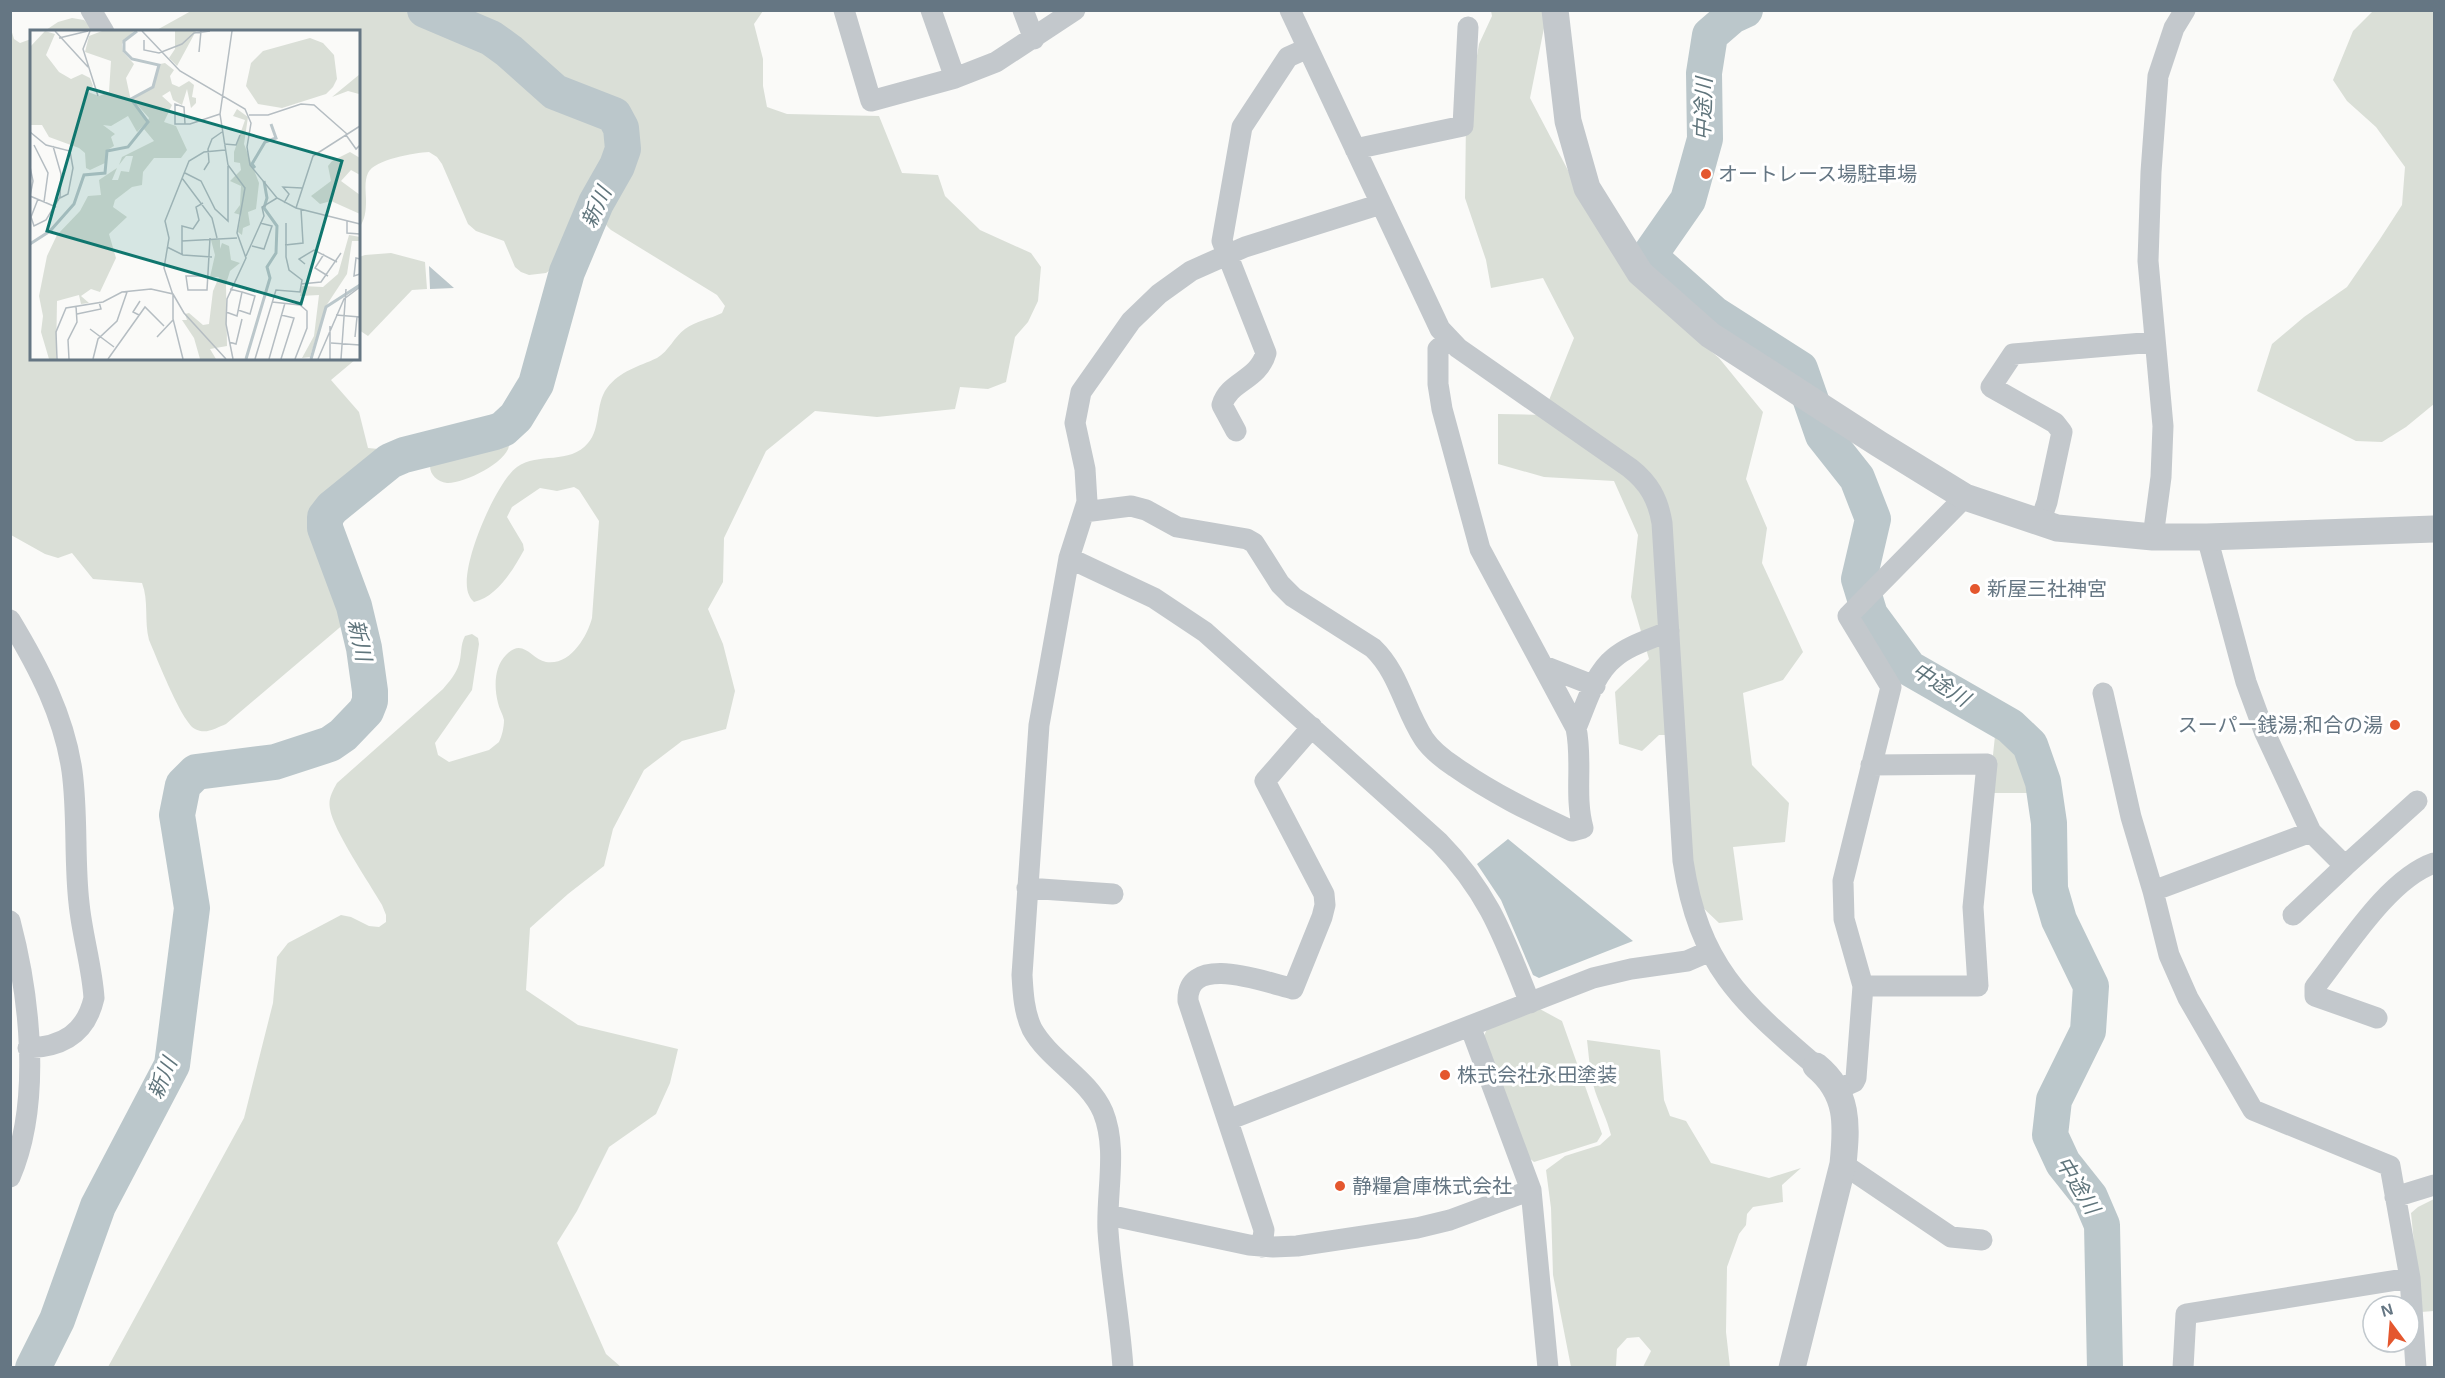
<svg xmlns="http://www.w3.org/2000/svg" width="2445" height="1378" font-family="Arial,'Noto Sans JP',sans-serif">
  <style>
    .green { fill: #dadfd7 }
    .water { fill: #bbc7cb }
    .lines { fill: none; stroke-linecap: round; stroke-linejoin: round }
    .river { stroke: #bbc7cb; stroke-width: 36 }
    .minor { stroke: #c3c8cc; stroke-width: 21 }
    .tertiary { stroke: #c3c8cc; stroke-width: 27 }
    .poi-dot { fill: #e4572e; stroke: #fff; stroke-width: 2 }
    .labels { text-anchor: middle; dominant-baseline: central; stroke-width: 6; stroke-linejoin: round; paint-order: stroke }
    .poi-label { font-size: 20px; fill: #657683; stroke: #fff; text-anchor: start }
    .water-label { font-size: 21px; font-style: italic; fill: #60757c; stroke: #fff }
    .inset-river { fill: none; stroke: #bbc7cb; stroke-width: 3 }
    .inset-road { fill: none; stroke: #b5bdc2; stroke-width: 1.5 }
    .view { fill: #0f766e; fill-opacity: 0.15; stroke: #0f766e; stroke-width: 3 }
    .inset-edge { fill: none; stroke: #657683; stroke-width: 3 }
  </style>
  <rect width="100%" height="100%" fill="#fafaf8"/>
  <!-- green -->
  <path class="green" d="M191,11H415L428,21L478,40L496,50L551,98L609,121L615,140L613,155L594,189L564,257L560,263L546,273L529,275L521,272L515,267L504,241L476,231L468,224L442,164L437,157L429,152C414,153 375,159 368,173C364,181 366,193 366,201C366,211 365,220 359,228L358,32L155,31Z
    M443,11H763L754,24L763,59V86L767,107L787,114L879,116L902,173L938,175L945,196L980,230L1031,253L1041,267L1038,301L1028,322L1015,337L1006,382L988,389L960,387L955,409L877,417L815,411L766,451L724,538L723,582L708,609L723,644L735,691L726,729L682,741L644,770L613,829L604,866L568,894L530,928L526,990L578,1025L678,1049L670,1083L656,1114L609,1147L577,1211L557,1243L606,1354L621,1367H108L244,1118L273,1003L277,957L288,943L341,915L351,917L369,926L379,927L386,922V915L382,905C370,884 333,830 330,809C328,799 332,792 337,783L443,689C449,682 456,674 459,664C462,655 460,645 465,636L472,634L478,638L479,644L472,690L435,743L438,755L449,762L489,750L499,742C502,736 504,727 504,720C503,714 499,709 498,703C494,687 494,667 506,655C523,637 531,659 546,662C570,666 587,637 592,618L599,521L579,490L574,487L557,491L540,488L512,507L507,517L523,544L524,550C513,570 497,597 474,602C472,600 470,598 469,595C457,571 496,482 517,467C538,452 570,465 588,443C601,429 595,404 607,388C621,370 638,367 657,358C669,351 674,337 685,329C696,321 710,319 722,313L725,306L717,295L611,230C606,225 602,221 601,214C601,207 607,198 610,192C625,166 643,137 619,109L559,85L505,38L484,26Z
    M1491,11H1545L1546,18L1530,98L1602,235L1650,299L1719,358L1763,412L1746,479L1767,528L1762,563L1803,652L1783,680L1743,693L1752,765L1789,803L1785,842L1733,847L1743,920L1719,923L1699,904L1691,853L1681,735H1659L1642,751L1619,744L1615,692L1649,659L1631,597L1638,535L1614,481L1544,477L1498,464V414L1543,415L1574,338L1543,278L1491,288L1486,260L1465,198L1466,121L1479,44L1492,16Z
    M2373,11H2434V404L2406,427L2382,442L2356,441L2257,391L2272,344L2304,317L2347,287L2380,239L2402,205L2405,167L2376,127L2347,101L2333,80L2353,31Z
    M72,18L84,20L97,32H43L58,22Z
    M11,29L14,39L20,43L31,39L32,358L356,359L331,380L359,412L368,448L379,449L381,453L380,458C363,476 338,488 322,507C303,530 350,591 345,623L226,724C216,728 206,735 195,729C181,721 157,658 149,640C144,621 149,601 142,583L93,579L72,553L58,558L45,554L11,535Z
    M391,253L425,262L427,289L412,290L368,336L359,330V257L365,255Z
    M494,440L506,442L509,446C506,463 463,484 447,483C431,481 423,463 438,454Z
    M1995,736H2005L2037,783L2038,793H1989Z
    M1538,1008L1562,1021L1602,1134L1597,1142L1534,1162L1527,1156L1483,1038L1488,1027Z
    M1587,1040L1660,1050L1664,1100L1670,1116L1686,1121L1711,1163L1769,1178L1801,1168L1782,1185L1783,1202L1753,1207L1747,1214L1746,1225L1739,1234L1727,1267L1726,1332L1730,1367H1643L1651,1351L1639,1337L1627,1338L1617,1349L1616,1366L1571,1367L1553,1275L1551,1208L1546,1170L1565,1156L1600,1145L1611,1135C1607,1119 1600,1106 1595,1091C1590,1074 1589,1057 1587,1040Z
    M2434,1199V1311L2421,1312L2411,1213L2418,1207Z"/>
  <!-- water -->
  <path class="water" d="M429,266L454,288L430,289Z
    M1508,839L1633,941L1539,978L1533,975L1501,900L1477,864Z"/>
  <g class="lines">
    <!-- river -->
    <path class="river" d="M1745,10L1732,16L1710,35L1704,73L1705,139L1688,200L1649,256L1714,314L1800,369L1823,435L1857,478L1873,519L1859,579L1870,615L1909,668L2010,726L2030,745L2043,782L2049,823L2050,889L2059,920L2091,986L2088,1031L2054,1100L2050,1135L2063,1163L2090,1197L2102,1225L2105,1368
      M33,1368L57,1320L98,1206L172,1065L192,908L177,815L183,785L196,772L275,762L330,744L343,735L366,711L370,701V691L364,648L354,606L325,528V517L332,508L390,461L404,455L495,432L503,429L516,417L536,384L567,272L596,203L617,166L623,149L621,128L614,115L555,92L509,51L491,38L425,10"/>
    <!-- minor -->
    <path class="minor" d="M91,10L104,32
      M844,10L871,101L955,78L996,62L1075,10
      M931,10L955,78
      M1023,10L1034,39
      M1290,10L1440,329L1458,348L1630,468C1649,483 1658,499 1662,523L1683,861C1699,965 1740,1001 1816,1066
      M1355,149L1463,126L1468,27
      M1236,431L1222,405C1229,381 1258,381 1266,353L1222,241L1242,127L1288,57L1308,48
      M1084,512L1131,506L1146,510L1177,527L1247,539L1254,543L1280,584L1293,597L1373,648C1400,674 1404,709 1424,739C1432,751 1443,759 1455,767C1492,793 1531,812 1572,831L1583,828C1574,795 1583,761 1576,728L1480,549L1442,409L1438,384V349L1448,340
      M2040,522L2047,502L2062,432L2055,423L1991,387L2013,354L2155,342
      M2153,537L2161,477L2163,426L2148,261L2151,172L2158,76L2174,28L2185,10
      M1069,558L1154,598L1205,632L1439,842C1489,893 1504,938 1530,1003
      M10,620C39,668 64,716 72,771C78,815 74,860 79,903C82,935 92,966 94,998C86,1033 63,1047 28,1048
      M1544,666L1595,686
      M2103,693L2131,817L2153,891L2169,955L2188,998L2253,1110L2390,1166L2410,1278L2186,1314L2183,1368
      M1576,728C1586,705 1594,674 1614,658C1629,645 1651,639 1669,631
      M2311,832L2345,866L2417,801
      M1027,888L1113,894
      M2153,891L2311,832L2264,731L2246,682L2207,537
      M2293,915L2345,866
      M10,921C30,997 42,1103 10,1177
      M1863,986H1978L1973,907L1987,764L1871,765
      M2377,1018L2315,996V987C2346,948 2388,879 2434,863
      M1470,1026L1531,1190L1548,1368
      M1836,1090L1854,1082L1856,1078L1863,986L1844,919L1843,881L1891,687L1848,616L1965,497
      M1228,1120L1593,978L1631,969L1687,961L1710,951
      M1843,1164L1951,1237L1982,1240
      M2395,1197L2434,1185
      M1108,1215L1249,1245L1273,1247L1297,1246L1417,1228L1450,1220L1531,1190
      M1262,1247L1264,1230L1188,1001C1186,952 1266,982 1293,989L1322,917L1325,905L1324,894L1265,781L1312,727
      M2410,1278L2416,1368
      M1123,1368C1120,1322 1111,1276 1108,1231C1106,1193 1118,1149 1103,1112C1088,1078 1050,1061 1032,1029C1024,1012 1023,993 1022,975L1039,725L1069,558L1087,502L1085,469L1075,423L1081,392L1131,321L1159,294L1191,271L1245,247L1381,204"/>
    <!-- tertiary -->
    <path class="tertiary" d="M1555,10L1568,121L1587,188L1640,273L1710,335L1879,444L1965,497L2057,528L2153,537H2207L2434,529
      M1792,1368L1843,1164C1847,1125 1849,1093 1816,1066"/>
  </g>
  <!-- markers -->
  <g class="poi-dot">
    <circle cx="1706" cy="174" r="6"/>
    <circle cx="1975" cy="589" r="6"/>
    <circle cx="2395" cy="725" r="6"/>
    <circle cx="1445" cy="1075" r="6"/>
    <circle cx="1340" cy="1186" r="6"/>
  </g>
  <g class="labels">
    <!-- poi labels -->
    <g class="poi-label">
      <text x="1718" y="174">オートレース場駐車場</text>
      <text x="1987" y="589">新屋三社神宮</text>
      <text x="2383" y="725" text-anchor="end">スーパー銭湯;和合の湯</text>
      <text x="1457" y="1075">株式会社永田塗装</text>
      <text x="1352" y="1186">静糧倉庫株式会社</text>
    </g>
    <!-- water labels -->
    <g class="water-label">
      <text transform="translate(1703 109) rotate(-88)">中途川</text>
      <text transform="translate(596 207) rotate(-65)">新川</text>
      <text transform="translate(360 640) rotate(78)">新川</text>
      <text transform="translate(1941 684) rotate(32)">中途川</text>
      <text transform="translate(162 1078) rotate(-67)">新川</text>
      <text transform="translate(2078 1185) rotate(59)">中途川</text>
    </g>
  </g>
  <!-- overview -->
  <g transform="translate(30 30)">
    <rect width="330" height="330" fill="#fafaf8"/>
    <path d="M15,1L25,4L16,25L29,42L41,49L52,44L60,48L63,56L58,62L69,66L79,62L81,31L55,22L59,6L72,1H104L92,14L93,22L104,34L96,48L101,71L118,91L107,102L98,86L81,96L73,95L85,104L81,107L84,116L76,121L75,133L60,140L56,138L55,123L49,118L19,107L12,95H0V17ZM145,1H166L147,36L139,28L145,19ZM280,8L293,13L304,25L307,49L303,57L296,64L252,78L228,74L216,56L221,33L233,21ZM135,33L144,40L140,46L142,54L149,57L159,51L164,55L162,67L166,68V73L161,78L157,59L152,75L143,70L140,61L132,66L142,75L134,92L146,96L157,120L151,128H124L113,142L112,155L102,157L85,170L83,177L97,187L79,204L86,228L70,262L61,259L51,266L59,273L51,274L49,265L27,271L26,329H19L11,302L13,286L9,266L17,226L27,205L50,181L58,166L71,165L69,150L87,138L82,150H88L91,141L99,142L103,126H96L89,135L92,127L124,111L114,99L119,88L102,69L123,58L130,34ZM330,44L329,64L318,61L302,67ZM207,79L218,87L214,114L229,153L226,179L218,182L220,195L213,198L212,205L208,202L211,185L204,183L210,175L211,156L200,151L211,140L210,133L204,132V122L215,90L203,86ZM320,122L330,128V145L321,140L311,151L330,165V184L301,171L290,174L281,166L301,151L298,136L302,131ZM319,205L330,207V211H322L317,244L296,276L280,327L272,328L284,306L289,265L270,266L272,256L293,257L308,244ZM181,210H190V219L192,213L199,216L201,230L210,233L200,241L196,254L197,316L180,319L186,329H170L164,308L152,290H157L155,284L159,283L173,295L179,294L183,261L189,247H180L185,225Z" fill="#dadfd7"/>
    <path class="inset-river" d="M225,138L222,134L235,112L246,108L241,94M0,214L20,201L44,174L54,145L75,143L77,121L98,117L118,92L101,69L123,57L129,35L102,29L94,21V11L107,1M216,329L240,248L237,237L246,223L247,196L234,178L237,168L234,151M281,329L296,277L330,255"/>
    <path class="inset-road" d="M25,1L58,37M60,1L53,19L68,66M112,1L150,41L215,79L221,93L217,117L220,135L247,168L266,178L330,194M202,1L190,84L198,135L215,158L207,203L216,228L197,269L196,294L203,329M29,8L58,1M114,10V20L129,23L152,14L164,3L180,1M169,22L171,1M219,85H238L271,74L284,75L317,104M155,94L154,77L145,74V94H160L190,84M0,102L16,115L40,121L43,138L38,164L30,168M316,105L326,119L330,115M194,114L206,115L210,105M4,115L18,143L14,172M0,137L3,151L0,166M174,140L179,132L178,119L182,109L192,102M155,143L171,151L185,179L198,191V136M152,148L182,188L187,208M0,166L26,177M8,169L1,187L4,196L16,190L30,167L31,144L23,116M254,173L259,164L253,157L272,158M266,178L283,126L330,96M317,191V203L330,204M152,211L207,208M255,215L273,213L271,179M222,216L234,219L242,196L230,193M137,217L153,225L182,227M294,224L285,238L298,246M152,225V196L163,199L169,190L166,177L173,173M216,226L234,186L232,177L247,168M330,229L326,228L324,246L330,244M275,234L269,229L284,220L307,232M171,246H156L158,260H177L180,208M271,254L291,252L311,223M242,272L270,275L277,281V298L265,329M208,280L220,284L225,266L212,262M196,282L207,286L212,262L200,259M47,284L71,279L69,272M109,285L103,282L110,271M251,285L264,288L251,329M306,285L330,287M60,299L84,317M127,307L143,290M325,307L327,287M199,312L206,314L212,289M301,313L330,315M27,329L26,302L36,278L73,272L92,262L121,259L143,264L154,283L196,329M39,329L38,310L47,292L46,276M63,329L68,309L87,291L97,262M78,329L115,277L134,296M153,329L143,289V265L134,238L139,208L135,191L159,131L174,122L195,120M225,329L246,260L270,262L272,250L259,240L256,227V193M239,329L255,273M288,329L314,269L330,257M300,329V296M311,329L316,259"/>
    <path class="view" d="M58,58L312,131L271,274L17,201Z"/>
    <rect width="330" height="330" class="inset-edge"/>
  </g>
  <!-- border -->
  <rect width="2445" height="1378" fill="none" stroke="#657683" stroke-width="24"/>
  <!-- north arrow -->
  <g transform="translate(2391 1324) rotate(344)"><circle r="28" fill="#ffffff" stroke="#c1c8cd" stroke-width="1.5"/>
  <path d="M0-4.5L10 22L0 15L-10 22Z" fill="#e4572e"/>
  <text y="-9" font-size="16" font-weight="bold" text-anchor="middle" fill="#657683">N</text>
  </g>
</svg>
